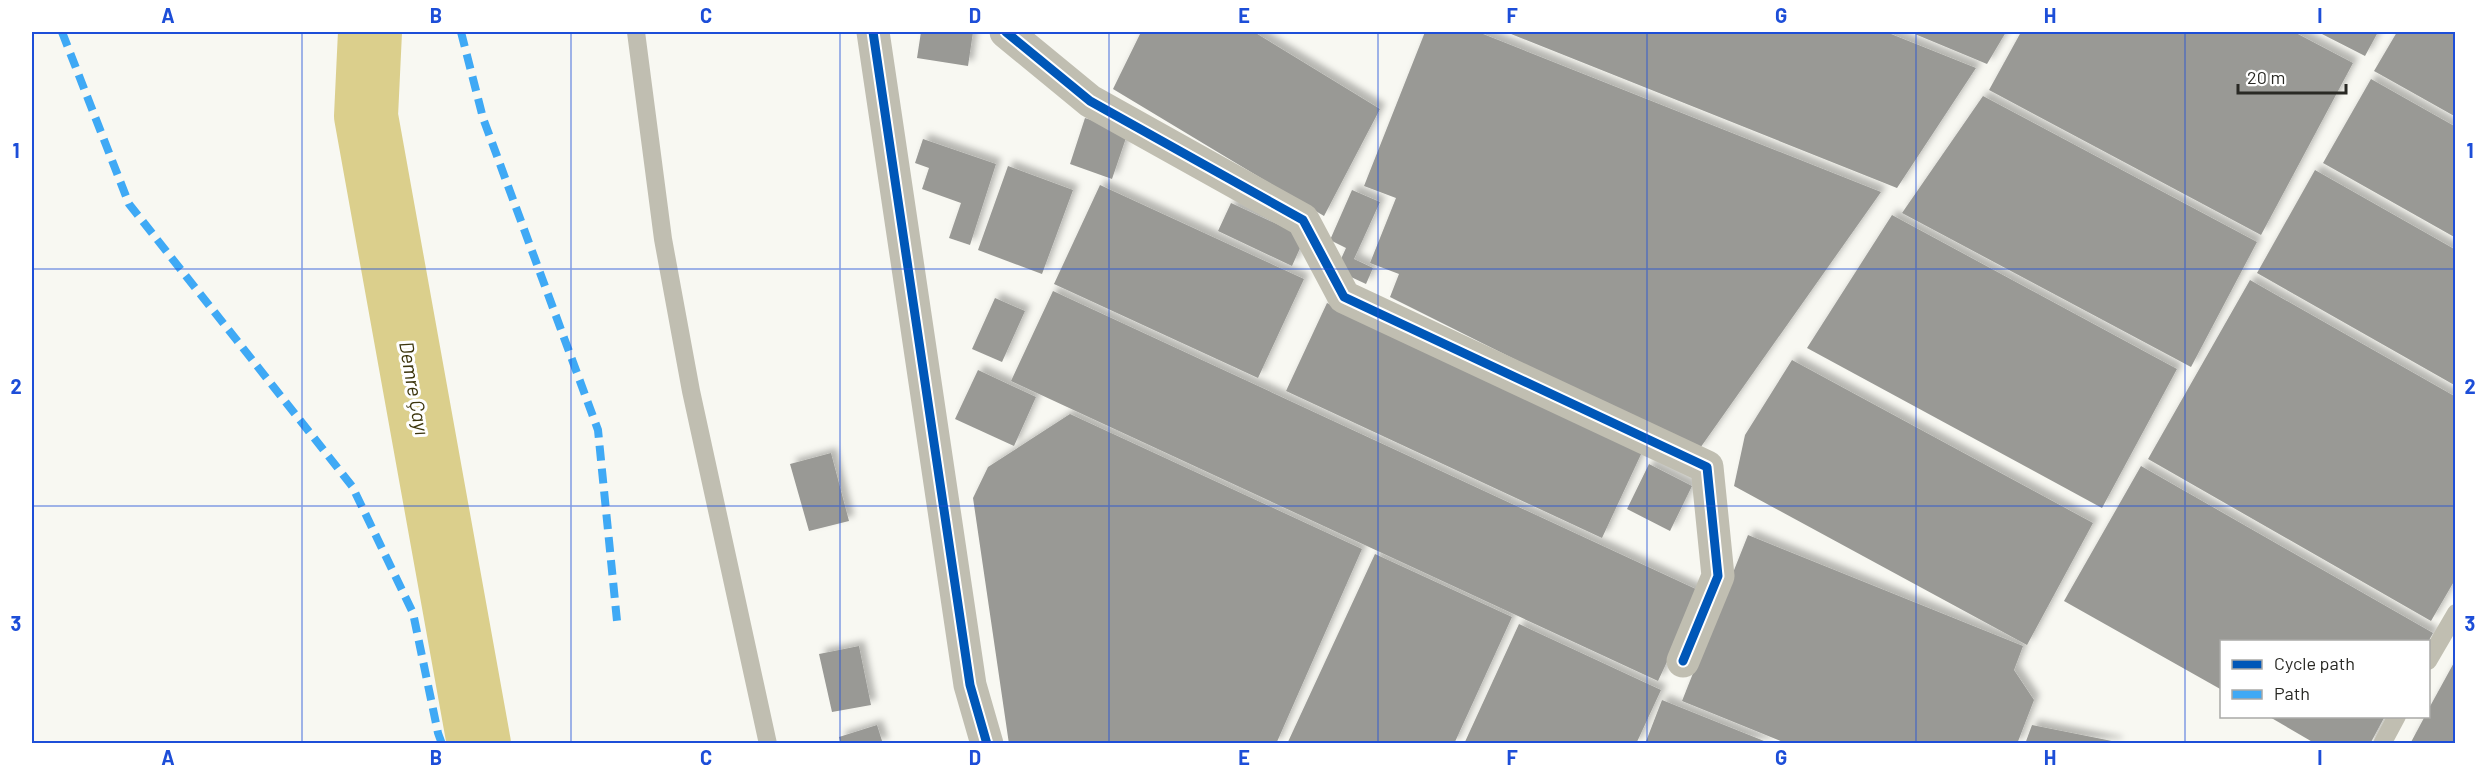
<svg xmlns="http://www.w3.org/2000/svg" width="2487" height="775" font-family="Barlow,sans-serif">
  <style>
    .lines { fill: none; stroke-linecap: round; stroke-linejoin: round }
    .river { stroke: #dbcf8c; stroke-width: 64 }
    .building { fill: #999995; filter: url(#shadow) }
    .lane { stroke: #c0beb1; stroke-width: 18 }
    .street { stroke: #c0beb1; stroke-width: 33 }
    .quiet { stroke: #3fa9f5; stroke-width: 8; stroke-dasharray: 15 8; stroke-linecap: butt }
    .cycleway-casing { stroke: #fff; stroke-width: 13 }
    .cycleway { stroke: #0057b8; stroke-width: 9 }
    .grid { fill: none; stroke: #1d4ed8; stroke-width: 1.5; stroke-opacity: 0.55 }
    .labels { text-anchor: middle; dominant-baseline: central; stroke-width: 6; stroke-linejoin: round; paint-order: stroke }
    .water-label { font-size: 20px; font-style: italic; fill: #3c350c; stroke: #fff }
    .neatline { fill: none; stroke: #1d4ed8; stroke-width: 2 }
    .grid-label { font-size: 20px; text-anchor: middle; font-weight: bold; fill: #1d4ed8 }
  </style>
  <defs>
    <filter id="shadow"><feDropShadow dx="5.5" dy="-5.5" stdDeviation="3" flood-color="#0004"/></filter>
  </defs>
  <rect width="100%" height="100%" fill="#f8f8f2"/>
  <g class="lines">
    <!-- river -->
    <path class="river" d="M370,32L366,116L479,744"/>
  </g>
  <!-- building -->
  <path class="building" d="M921,32H973L968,66L917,58Z
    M1141,32H1254L1380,109L1324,216L1113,89Z
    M1425,32H1478L1881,192L1698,451L1390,297L1399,274L1370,263L1396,198L1364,186Z
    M1506,32H1886L1976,68L1897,188Z
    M1910,32H2006L1987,64Z
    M2021,32H2294L2353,63L2261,235L1989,90Z
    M2318,32H2378L2365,56Z
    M2397,32H2456V117L2374,71Z
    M2371,79L2456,127V238L2323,163Z
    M1983,96L2257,242L2191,367L1902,213Z
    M1085,118L1128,132L1112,179L1070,164Z
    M923,139L996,164L970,245L949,238L961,203L922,189L929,168L915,163Z
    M1008,166L1073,190L1042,274L978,250Z
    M2315,170L2456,250V386L2257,273Z
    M1100,185L1304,279L1258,378L1054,284Z
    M1352,190L1380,202L1354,259L1373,268L1366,284L1336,270L1346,248L1330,240Z
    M1231,203L1305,237L1292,266L1218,231Z
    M1892,215L2177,369L2102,508L1807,348Z
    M2250,280L2456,397V578L2431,621L2148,459Z
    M1053,291L1700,591L1658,681L1011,381Z
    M995,298L1025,311L1002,362L972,349Z
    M1327,303L1643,450L1602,538L1286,391Z
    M1792,360L2093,523L2027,645L1734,486L1745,435Z
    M978,370L1036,397L1014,446L955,419Z
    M1070,414L1362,549L1276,744H1009L973,498L988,467Z
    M831,453L849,521L809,531L790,464Z
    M1649,464L1692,486L1670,531L1627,509Z
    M2141,466L2433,633L2428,642H2222V690L2064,601Z
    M1748,535L2023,646L2014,670L2034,700L2017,744H1788L1682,701Z
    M1375,554L1512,617L1454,744H1287Z
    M1519,624L1661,690L1636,744H1464Z
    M859,646L871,705L832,712L819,654Z
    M2456,659V744H2410L2425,716H2428V710Z
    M1662,700L1769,743V744H1645Z
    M2268,716H2385L2370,744H2316Z
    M877,725L883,744H841L839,737Z
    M2032,725L2117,742V744H2025Z"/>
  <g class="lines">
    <!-- lane -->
    <path class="lane" d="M636,32L663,239L691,391L768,744
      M2428,661L2456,613
      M2382,744L2397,716"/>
    <!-- street -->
    <path class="street" d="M873,32L970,685L987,744
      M1006,32L1090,101L1303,220L1344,297L1707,467L1718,576L1683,661"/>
    <!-- quiet -->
    <path class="quiet" d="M62,32L129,204L352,486L413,613L438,733L442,744
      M461,32L483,118L598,430L617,621"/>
    <defs>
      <path id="cycleway" d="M873,32L970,685L987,744
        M1006,32L1090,101L1303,220L1344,297L1707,467L1718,576L1683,661"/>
    </defs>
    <!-- cycleway casing -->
    <use href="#cycleway" class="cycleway-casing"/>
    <!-- cycleway -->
    <use href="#cycleway" class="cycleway"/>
  </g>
  <!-- grid -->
  <path class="grid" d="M302,32V744M571,32V744M840,32V744M1109,32V744M1378,32V744M1647,32V744M1916,32V744M2185,32V744M32,269H2456M32,506H2456"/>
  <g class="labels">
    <!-- water labels -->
    <g class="water-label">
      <text transform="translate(415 388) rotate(80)">Demre Çayı</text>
    </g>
  </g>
  <!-- border -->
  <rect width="2487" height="775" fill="none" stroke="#ffffff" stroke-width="66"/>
  <!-- legend -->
  <rect x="2220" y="640" width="210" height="78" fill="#ffffff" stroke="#a9a9a7" stroke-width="1.5"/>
  <rect x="2232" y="660" width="30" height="9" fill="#0057b8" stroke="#a9a9a7" stroke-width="1.5"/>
  <text x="2274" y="670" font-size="18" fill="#292924">Cycle path</text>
  <rect x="2232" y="690" width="30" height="9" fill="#3fa9f5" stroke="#a9a9a7" stroke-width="1.5"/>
  <text x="2274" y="700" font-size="18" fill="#292924">Path</text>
  <!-- scale -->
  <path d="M2238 84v9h108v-9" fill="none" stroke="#292924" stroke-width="3"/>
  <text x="2247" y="84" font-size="18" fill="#292924" stroke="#ffffff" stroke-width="4.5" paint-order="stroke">20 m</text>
  <rect x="33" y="33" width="2421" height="709" class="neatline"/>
  <g class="grid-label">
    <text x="168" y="23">A</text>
    <text x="436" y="23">B</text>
    <text x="706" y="23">C</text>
    <text x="975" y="23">D</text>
    <text x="1244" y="23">E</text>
    <text x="1512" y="23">F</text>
    <text x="1781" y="23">G</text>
    <text x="2050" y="23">H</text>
    <text x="2320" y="23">I</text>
    <text x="16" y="158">1</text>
    <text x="2470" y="158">1</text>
    <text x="16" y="394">2</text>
    <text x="2470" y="394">2</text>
    <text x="16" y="631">3</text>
    <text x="2470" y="631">3</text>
    <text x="168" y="765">A</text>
    <text x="436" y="765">B</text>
    <text x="706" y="765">C</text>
    <text x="975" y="765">D</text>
    <text x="1244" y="765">E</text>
    <text x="1512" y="765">F</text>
    <text x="1781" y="765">G</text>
    <text x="2050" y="765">H</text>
    <text x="2320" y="765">I</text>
  </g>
</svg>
